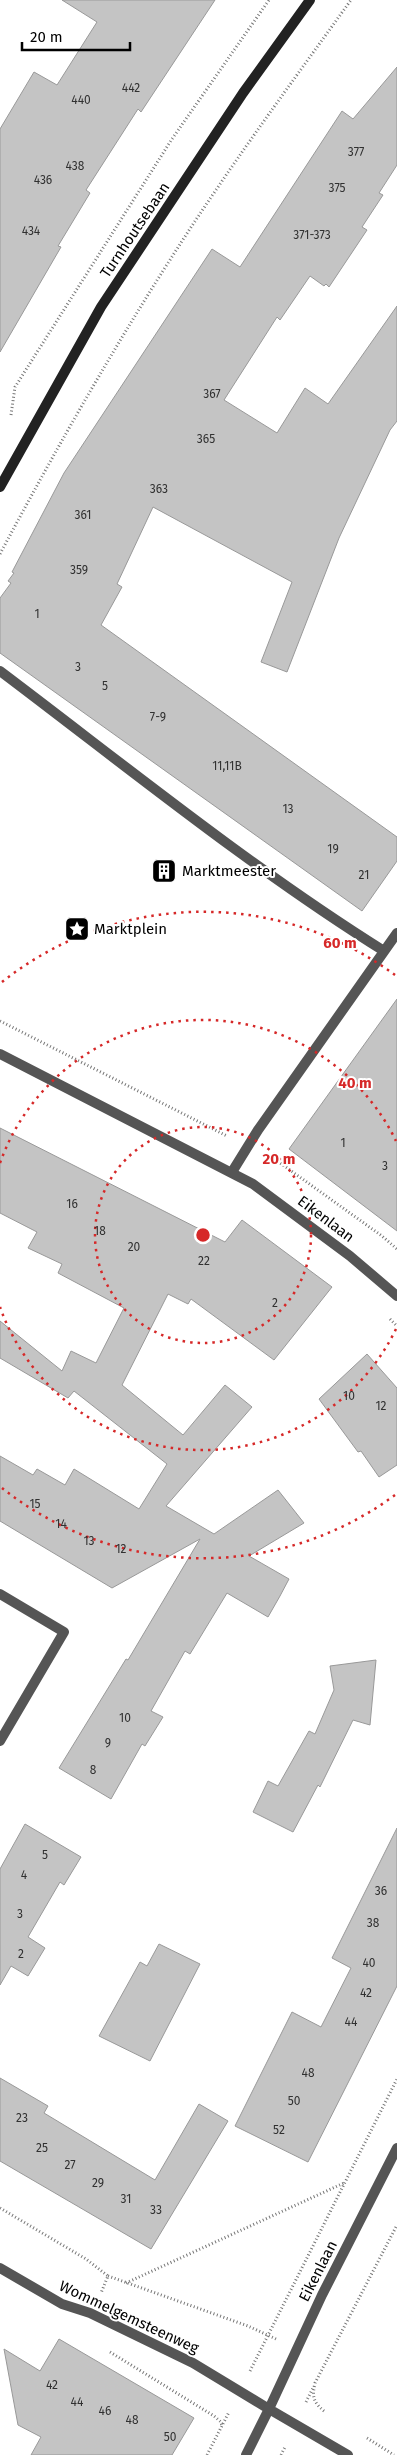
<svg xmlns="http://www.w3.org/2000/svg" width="397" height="2455" font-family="'Fira Sans',sans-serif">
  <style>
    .building { fill: #c4c4c4; stroke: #999 }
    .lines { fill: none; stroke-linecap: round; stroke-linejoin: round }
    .path { stroke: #777; stroke-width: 3; stroke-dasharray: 1 2.5; stroke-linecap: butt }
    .minor { stroke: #555; stroke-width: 10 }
    .tertiary { stroke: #555; stroke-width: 10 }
    .secondary { stroke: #222; stroke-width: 10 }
    .ring { fill: none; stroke: #d62828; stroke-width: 2.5; stroke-dasharray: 2.5 5 }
    .labels { text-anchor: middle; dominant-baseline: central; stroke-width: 4; stroke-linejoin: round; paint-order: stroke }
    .number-label { font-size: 12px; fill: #313131 }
    .street-label { font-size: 15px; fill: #000; stroke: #fff }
    .poi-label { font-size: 15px; fill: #000; stroke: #fff; text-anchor: start }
    .centre { fill: #d62828; stroke: #fff; stroke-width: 2.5 }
    .ring-label { font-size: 15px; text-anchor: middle; font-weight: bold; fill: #d62828; stroke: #fff; stroke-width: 4; stroke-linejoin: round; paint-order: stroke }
  </style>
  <rect width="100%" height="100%" fill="#fff"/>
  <!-- building -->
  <path class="building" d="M62,0H215L141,112L138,109L86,190L90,193L58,246L61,247L0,352V129L34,72L57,85L97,22Z
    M397,67V165L379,193L383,195L362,227L367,230L329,287L326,284L324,286L310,276L280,320L277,317L224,400L277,433L305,388L328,404L397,306V421L390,430L339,538L287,672L261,662L292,582L153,507L117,584L122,587L101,625L397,837V861L362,911L0,653V598L11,583L8,581L14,573L12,572L64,473L212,249L240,267L342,111L353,119Z
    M397,999V1231L289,1149Z
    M0,1128L225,1242L242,1220L332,1287L274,1360L191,1299L188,1304L168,1294L122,1385L183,1435L225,1385L252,1407L166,1506L214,1534L278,1490L304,1523L249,1556L289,1579L280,1596L268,1617L227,1593L190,1654L185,1651L151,1711L163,1717L145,1746L142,1744L111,1799L59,1768L126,1659L128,1660L200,1539L112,1588L0,1521V1456L33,1475L37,1469L65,1485L74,1469L139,1509L167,1464L74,1391L68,1398L0,1358V1321L62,1371L71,1351L96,1363L124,1308L58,1273L62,1264L28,1248L37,1232L0,1213Z
    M367,1354L397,1388V1465L379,1477L361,1451L358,1452L319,1399Z
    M376,1660L370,1725L353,1720L320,1787L318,1785L293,1832L253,1812L268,1781L278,1786L309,1731L315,1734L334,1690L330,1666Z
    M25,1824L81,1857L64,1885L60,1882L28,1937L45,1948L28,1976L11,1966L0,1985V1869Z
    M397,1828V1986L308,2162L235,2126L292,2012L321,2027L351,1968L332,1958Z
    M159,1944L200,1964L150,2061L99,2036L140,1962L147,1966Z
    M0,2078L48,2106L44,2113L155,2180L199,2104L228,2121L151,2249L0,2161Z
    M59,2339L194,2418L172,2455H31L41,2437L18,2425L4,2349L40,2371Z"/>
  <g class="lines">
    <!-- path -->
    <path class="path" d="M11,415L15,387L172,139L269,0
      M0,554C58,445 119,338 186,235C238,155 295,78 351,0
      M0,1021L227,1136
      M269,1155L382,1236L397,1249
      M390,1319L397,1326
      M0,2208L86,2259L108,2276L101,2293
      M108,2276L248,2326L276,2339
      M126,2283L344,2183
      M110,2352L214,2416L221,2422L222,2426
      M250,2371L397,2079
      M306,2402L313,2388
      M324,2411C313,2402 312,2396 315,2383L397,2225
      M367,2438L394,2455
      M207,2455L229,2412
      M281,2455L285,2447"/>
    <!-- minor -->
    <path class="minor" d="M0,671C126,766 250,867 384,951
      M232,1172L258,1130L397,933
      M0,1594L64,1632L0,1741
      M0,2268L62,2304L90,2313L193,2363L269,2409L246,2455"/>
    <!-- tertiary -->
    <path class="tertiary" d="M0,1054L253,1184L350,1256L397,1296
      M348,2455L269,2409L322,2295L397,2148"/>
    <!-- secondary -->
    <path class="secondary" d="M0,487L101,307L243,93L310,0"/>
  </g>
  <!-- distance rings -->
  <g class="ring">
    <circle cx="203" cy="1235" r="108"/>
    <path d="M396 1329A215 215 0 0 1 0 1307M0 1163A215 215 0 0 1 396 1141"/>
    <path d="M395 1495A323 323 0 0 1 2 1488M2 982A323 323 0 0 1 395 975"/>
  </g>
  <!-- icons -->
  <defs>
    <symbol id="building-square" viewBox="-11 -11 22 22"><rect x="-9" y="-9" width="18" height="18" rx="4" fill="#000" stroke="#fff"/><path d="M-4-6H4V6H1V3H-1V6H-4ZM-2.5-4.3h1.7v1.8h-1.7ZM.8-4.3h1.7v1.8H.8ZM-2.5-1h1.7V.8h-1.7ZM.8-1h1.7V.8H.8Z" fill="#fff"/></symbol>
    <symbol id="sight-square" viewBox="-11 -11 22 22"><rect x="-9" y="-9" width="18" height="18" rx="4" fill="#000" stroke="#fff"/><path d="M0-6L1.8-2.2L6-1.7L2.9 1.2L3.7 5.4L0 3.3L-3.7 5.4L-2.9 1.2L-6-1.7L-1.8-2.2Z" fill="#fff"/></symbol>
  </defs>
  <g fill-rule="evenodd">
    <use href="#building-square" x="150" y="857" width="28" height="28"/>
    <use href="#sight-square" x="63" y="915" width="28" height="28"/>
  </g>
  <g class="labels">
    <!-- number labels -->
    <g class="number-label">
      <text x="131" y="88">442</text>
      <text x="81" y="100">440</text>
      <text x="356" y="152">377</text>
      <text x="75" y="166">438</text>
      <text x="43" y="180">436</text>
      <text x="337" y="188">375</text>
      <text x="31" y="231">434</text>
      <text x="312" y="235">371-373</text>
      <text x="212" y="394">367</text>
      <text x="206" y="439">365</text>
      <text x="159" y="489">363</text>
      <text x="83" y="515">361</text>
      <text x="79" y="570">359</text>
      <text x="37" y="614">1</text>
      <text x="78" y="667">3</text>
      <text x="105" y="686">5</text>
      <text x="158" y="717">7-9</text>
      <text x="227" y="766">11,11B</text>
      <text x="288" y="809">13</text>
      <text x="333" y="849">19</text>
      <text x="364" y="875">21</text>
      <text x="343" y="1143">1</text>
      <text x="385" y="1166">3</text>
      <text x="72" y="1204">16</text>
      <text x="100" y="1231">18</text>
      <text x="134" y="1247">20</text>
      <text x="204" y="1261">22</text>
      <text x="275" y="1303">2</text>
      <text x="349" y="1396">10</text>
      <text x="381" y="1406">12</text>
      <text x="35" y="1504">15</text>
      <text x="61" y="1524">14</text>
      <text x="89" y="1541">13</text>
      <text x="121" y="1549">12</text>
      <text x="125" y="1718">10</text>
      <text x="108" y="1743">9</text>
      <text x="93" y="1770">8</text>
      <text x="45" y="1855">5</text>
      <text x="24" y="1875">4</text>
      <text x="381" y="1891">36</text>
      <text x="20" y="1914">3</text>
      <text x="373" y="1923">38</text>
      <text x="21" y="1954">2</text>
      <text x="369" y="1963">40</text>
      <text x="366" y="1993">42</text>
      <text x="351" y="2022">44</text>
      <text x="308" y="2073">48</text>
      <text x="294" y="2101">50</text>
      <text x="22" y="2118">23</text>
      <text x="279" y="2130">52</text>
      <text x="42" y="2148">25</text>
      <text x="70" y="2165">27</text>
      <text x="98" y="2183">29</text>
      <text x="126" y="2199">31</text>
      <text x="156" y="2210">33</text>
      <text x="52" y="2385">42</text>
      <text x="77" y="2402">44</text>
      <text x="105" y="2411">46</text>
      <text x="132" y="2420">48</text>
      <text x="170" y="2437">50</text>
    </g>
    <!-- street labels -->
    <g class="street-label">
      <text transform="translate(135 230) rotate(-56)">Turnhoutsebaan</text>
      <text transform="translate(326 1219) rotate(37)">Eikenlaan</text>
      <text transform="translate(318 2271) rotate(-63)">Eikenlaan</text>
      <text transform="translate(129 2317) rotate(25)">Wommelgemsteenweg</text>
    </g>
    <!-- poi labels -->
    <g class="poi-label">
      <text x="182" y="871">Marktmeester</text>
      <text x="94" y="929">Marktplein</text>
    </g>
  </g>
  <circle cx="203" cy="1235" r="8" class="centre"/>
  <g class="ring-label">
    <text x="340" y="948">60 m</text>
    <text x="355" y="1088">40 m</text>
    <text x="279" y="1164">20 m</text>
  </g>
  <!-- scale -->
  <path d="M22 42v8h108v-8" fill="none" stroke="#000000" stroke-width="2.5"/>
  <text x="30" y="42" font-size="15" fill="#000000" stroke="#ffffff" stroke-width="4" paint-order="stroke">20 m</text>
</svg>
